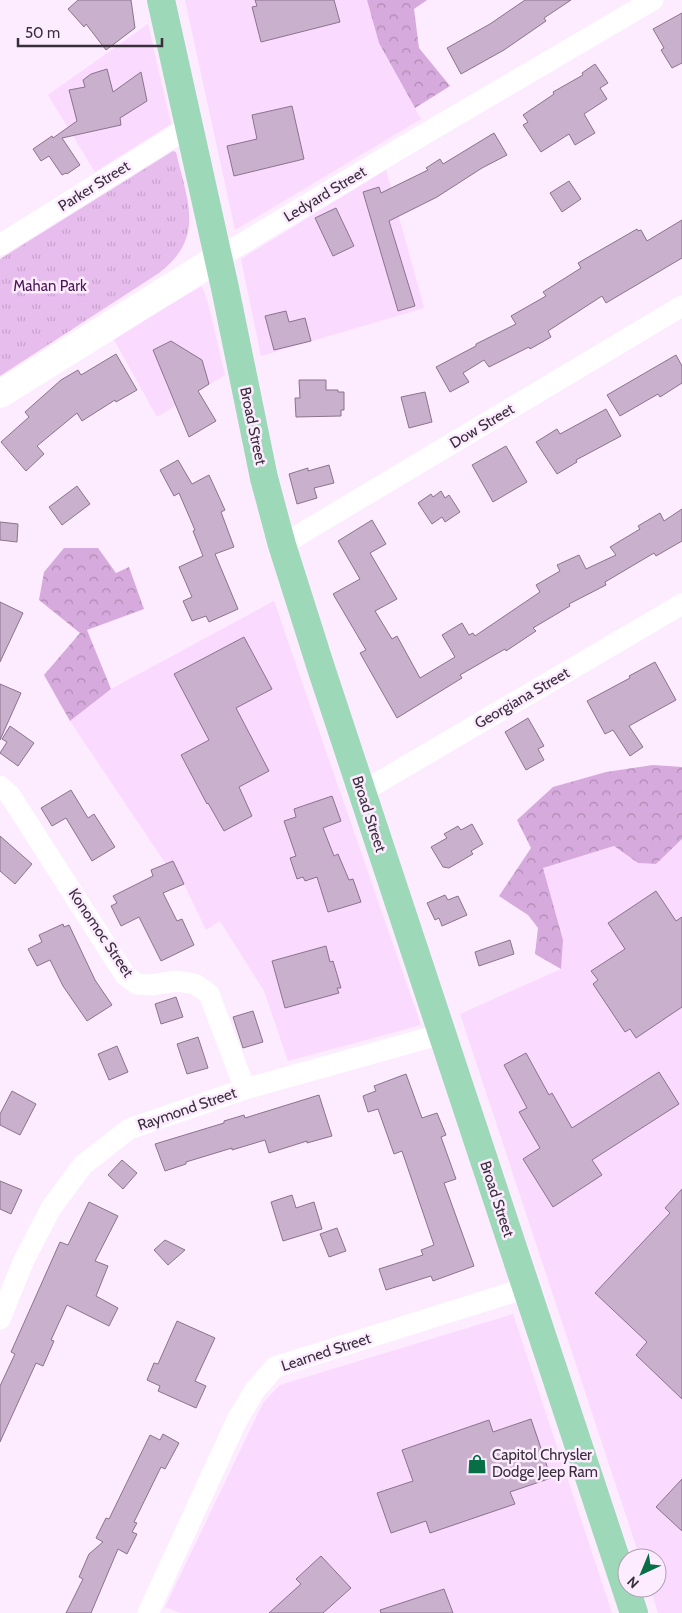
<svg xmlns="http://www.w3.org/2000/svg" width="682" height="1613" font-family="Cabin,sans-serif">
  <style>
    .built { fill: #fadaff }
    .forest { fill: url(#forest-crowns) }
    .park { fill: url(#park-tufts) }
    .building { fill: #c9b0cd; stroke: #8b738e }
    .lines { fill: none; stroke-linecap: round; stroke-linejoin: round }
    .minor { stroke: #fff; stroke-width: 21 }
    .tertiary { stroke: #fff; stroke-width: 28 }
    .primary { stroke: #9dd8b9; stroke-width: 28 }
    .labels { text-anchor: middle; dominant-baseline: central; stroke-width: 5; stroke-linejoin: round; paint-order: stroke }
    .street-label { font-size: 15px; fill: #392f3b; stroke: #fdecff }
    .park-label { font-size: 15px; fill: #4a1653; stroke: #fdecff }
    .poi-label { font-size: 15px; fill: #392f3b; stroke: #fdecff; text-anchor: start }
  </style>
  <defs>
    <pattern id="forest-crowns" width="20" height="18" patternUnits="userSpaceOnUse" patternTransform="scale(1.25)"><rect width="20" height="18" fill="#d6aadc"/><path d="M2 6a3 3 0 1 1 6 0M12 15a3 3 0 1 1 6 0" fill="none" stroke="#af8bb4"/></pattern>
    <pattern id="park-tufts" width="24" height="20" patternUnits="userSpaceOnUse" patternTransform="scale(1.25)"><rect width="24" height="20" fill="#e7bded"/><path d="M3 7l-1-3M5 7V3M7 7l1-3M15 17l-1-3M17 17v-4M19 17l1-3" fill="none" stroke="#c7a3cc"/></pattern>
  </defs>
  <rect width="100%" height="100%" fill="#fdecff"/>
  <!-- built -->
  <path class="built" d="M185,0H367L379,43L421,119L235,230Z
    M148,24L171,124L95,172L48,95Z
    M386,170L424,308L261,356L241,259Z
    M202,286L208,303L225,375L157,417L113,338Z
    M274,601L421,1025L288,1061L264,991L220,921L206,930L173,861L166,864L70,721L111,689Z
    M682,839V1613H658L650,1588H657V1558H640L460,1014L561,969L563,940L543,868L614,846L638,863L656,864Z
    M513,1314L612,1613H181L165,1607L263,1403L280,1385Z"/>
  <!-- forest -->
  <path class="forest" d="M367,0H427L414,9L419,48L450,86L415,108L379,43Z
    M64,548H98L116,573L129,567L144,609L87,630L111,689L70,721L44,675L80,633L39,600L44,572Z
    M653,765L682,767V839L656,864L638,863L614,846L543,868L563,940L561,969L535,954L538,928L528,915L499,896L531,848L517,820L553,787L606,772Z"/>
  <!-- park -->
  <path class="park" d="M173,151L176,152C187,201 206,237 159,273L0,376V259Z"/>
  <!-- building -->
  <path class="building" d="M78,0H131L135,28L106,50L86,24L84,27L68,9Z
    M255,0H334L340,22L261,42L252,7L257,6Z
    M525,0H571L544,18L546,21L504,50L461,74L447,48L490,24Z
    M682,13V63L672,68L661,50L664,48L653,29Z
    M595,64L608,83L600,88L607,99L584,114L595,133L575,145L569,134L541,152L523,125L528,122L523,115L554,94L553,92L583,75L582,73Z
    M107,69L113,92L141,72L147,101L120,118L121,125L62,138L80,165L67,174L66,173L62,175L49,156L41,161L33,149L52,136L53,138L77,121L69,90L85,87L83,80L91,74Z
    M292,106L304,159L234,176L227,146L257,139L252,115Z
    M494,133L507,155L482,168L437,197L389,221L415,306L398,311L363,192L379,187L381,193L428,170L426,168L440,159L443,164Z
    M569,181L581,199L562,212L550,193Z
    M336,208L354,246L333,256L315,218Z
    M682,220V258L606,303L602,296L548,331L551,337L530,349L529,347L489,367L484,360L463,373L469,382L450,392L436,367L476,346V344L516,324L511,316L546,296L543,292L581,268L578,263L637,229L638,231L641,230L647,241Z
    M286,311L289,322L305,318L311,341L274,350L265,316Z
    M171,341L202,360L209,384L198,391L216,421L189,437L153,350Z
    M116,354L137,390L116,402L115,400L82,421L77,413L37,446L44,454L26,471L1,442L29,417L25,412L61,380L78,370L81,375Z
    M676,355L682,366V383L660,397L658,394L620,416L607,395Z
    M299,380H326V390H338V392H344V410H341V416L296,417L295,398H300Z
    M425,392L432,422L409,428L401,397Z
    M606,409L621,436L576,460L577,462L557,474L536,442L557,429L560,434Z
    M506,446L527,482L493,502L472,465Z
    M178,460L192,484L209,475L225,510L221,512L234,547L215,554L238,609L209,622L206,616L192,621L183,601L192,597L179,567L203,556L193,531L195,530L179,493L174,496L160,470Z
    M329,465L334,483L314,488L317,498L297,504L289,474L308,468V471Z
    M77,486L90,504L62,525L49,507Z
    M441,491L445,498L449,495L460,512L445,522L442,517L432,524L418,503L431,494L433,497Z
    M682,509V541L656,556L654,553L605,582L606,585L569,604L570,606L533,628L536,631L506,651L505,649L460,675L462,678L397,718L360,653L366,650L333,594L360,579L338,541L372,520L386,544L370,553L397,599L375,611L392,639L397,636L420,678L455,657L442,635L462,623L469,635L473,633L475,636L540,592L536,585L560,571L557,565L579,555L586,569L616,555L610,547L640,529L638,526L660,513L664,521Z
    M0,522L18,524L17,542L0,540Z
    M0,602L23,613L0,662Z
    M244,637L272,689L236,708L269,771L239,787L252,816L224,831L208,803L207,804L181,755L209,740L174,674Z
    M655,662L676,700L629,726L643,747L630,756L613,730L605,734L587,701L630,678L629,676Z
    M0,684L21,693L0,740Z
    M528,718L544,746L538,749L544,760L526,770L505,732Z
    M10,726L34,743L18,766L0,753L7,742L2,739Z
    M71,790L88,818L94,814L115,847L92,861L66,818L52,826L41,808Z
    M332,796L341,821L323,828L334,856L338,854L349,880L353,879L361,902L328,912L317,877L305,881L303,877L297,879L290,858L296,856L284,821L296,817L294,809Z
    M472,824L483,844L471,851L473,854L449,868L443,867L431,847L447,838L444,834L458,826L461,830Z
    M0,836L32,864L15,884L0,871Z
    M173,861L184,884L163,893L177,921L182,919L194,945L161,961L139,917L121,926L111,906L117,903L113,896L153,876L151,870Z
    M656,891L676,921L682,917V1007L636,1038L630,1029L625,1032L593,984L598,980L591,971L625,949L608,923Z
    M445,895L448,900L458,896L467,915L442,926L439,918L435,920L427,903Z
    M63,924L64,927L69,925L95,980L112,1005L87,1021L63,986L50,960L37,966L28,949L42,942L39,935Z
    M510,940L514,954L479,966L475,952Z
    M326,946L330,962L333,961L341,988H337L339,993L285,1008L272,961Z
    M176,997L183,1017L161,1024L155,1004Z
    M253,1011L263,1042L243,1048L233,1017Z
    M198,1037L208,1068L187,1074L177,1044Z
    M117,1046L128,1072L109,1080L98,1054Z
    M526,1053L549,1095L552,1093L572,1128L659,1072L679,1104L592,1160L602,1175L553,1207L523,1159L540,1148L519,1112L527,1108L504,1065Z
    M406,1074L422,1118L437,1113L446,1135L441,1137L456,1179L444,1183L474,1266L433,1281L431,1276L386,1290L379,1269L423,1255L421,1250L434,1245L402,1151L394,1154L378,1109L368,1112L363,1096L376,1091L374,1086Z
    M12,1091L36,1104L20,1135L0,1125V1114Z
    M319,1095L332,1136L307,1143V1141L269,1153L265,1140L232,1150V1148L186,1162V1164L165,1171L155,1144L224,1123V1121L244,1115L245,1118Z
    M122,1160L137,1173L123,1189L108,1175Z
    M0,1181L22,1190L11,1214L0,1209Z
    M682,1189V1399L636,1355L647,1342L595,1293L670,1213L665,1208Z
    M292,1195L296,1208L314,1202L322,1229L283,1241L271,1202Z
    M89,1202L118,1216L95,1261L108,1266L96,1296L118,1308L109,1326L67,1305L51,1340L54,1341L43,1366L36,1363L0,1442V1386L15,1354L11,1352L60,1242L68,1245Z
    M337,1228L346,1251L329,1257L320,1234Z
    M165,1240L185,1250L168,1265L154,1250Z
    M177,1321L215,1338L195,1381L206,1386L196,1408L158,1391L160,1386L147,1380L154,1363L158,1364Z
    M531,1419L551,1478L510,1492L515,1504L430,1533L426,1521L391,1533L377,1493L413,1481L402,1450L489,1420L493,1432Z
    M163,1434L179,1443L165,1469L161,1467L134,1522L137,1523L132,1532L137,1534L127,1554L118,1549L91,1613H66L83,1579L79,1577L89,1554L103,1542L96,1538L106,1518L109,1519L150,1435L160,1440Z
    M682,1479V1531L656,1507Z
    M321,1556L351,1588L323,1613H269L301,1584L296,1579Z
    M444,1589L453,1613H381L380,1610Z"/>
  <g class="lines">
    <!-- minor -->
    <path class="minor" d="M0,245L189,127
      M218,258L406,145L653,0
      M282,545L682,306
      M0,786L10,795L125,975L137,984L151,985L177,981L195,984L209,994L245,1089
      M362,792L682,604
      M0,1319L24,1260L51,1208L83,1165L129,1129L245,1089L442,1034
      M148,1613L237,1420L255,1390L275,1367L526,1288"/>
    <!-- tertiary -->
    <path class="tertiary" d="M0,394L218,258"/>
    <!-- primary -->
    <path class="primary" d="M161,0L225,288L264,478L282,545L321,668L634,1613"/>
  </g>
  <!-- icons -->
  <defs>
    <symbol id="shop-bare" viewBox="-9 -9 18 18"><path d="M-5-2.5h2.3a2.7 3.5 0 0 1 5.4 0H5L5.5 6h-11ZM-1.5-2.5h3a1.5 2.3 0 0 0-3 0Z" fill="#086e45" stroke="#fdecff" stroke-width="2.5" paint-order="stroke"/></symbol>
  </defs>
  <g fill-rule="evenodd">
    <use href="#shop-bare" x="463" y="1450" width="28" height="28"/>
  </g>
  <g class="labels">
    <!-- street labels -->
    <g class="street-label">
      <text transform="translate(94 186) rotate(-32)">Parker Street</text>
      <text transform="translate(325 194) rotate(-31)">Ledyard Street</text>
      <text transform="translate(253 426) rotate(78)">Broad Street</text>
      <text transform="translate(482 426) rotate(-31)">Dow Street</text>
      <text transform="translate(522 698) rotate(-30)">Georgiana Street</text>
      <text transform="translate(369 814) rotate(72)">Broad Street</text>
      <text transform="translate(101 933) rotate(56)">Konomoc Street</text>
      <text transform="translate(187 1109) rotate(-19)">Raymond Street</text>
      <text transform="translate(497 1199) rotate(72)">Broad Street</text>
      <text transform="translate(326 1352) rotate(-18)">Learned Street</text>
    </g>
    <!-- park labels -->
    <g class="park-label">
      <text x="50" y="286">Mahan Park</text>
    </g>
    <!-- poi labels -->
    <g class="poi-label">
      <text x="492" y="1455">Capitol Chrysler<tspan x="492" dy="17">Dodge Jeep Ram</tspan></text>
    </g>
  </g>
  <!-- north arrow -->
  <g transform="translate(642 1573) rotate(224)"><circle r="24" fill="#fdecff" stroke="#afa0b1"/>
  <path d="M0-4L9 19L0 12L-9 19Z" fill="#086e45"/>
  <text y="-8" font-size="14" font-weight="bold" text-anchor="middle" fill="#392f3b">N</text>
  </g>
  <!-- scale -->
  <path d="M18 38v8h144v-8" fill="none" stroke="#392f3b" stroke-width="2.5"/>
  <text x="25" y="38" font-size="15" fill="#392f3b" stroke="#fdecff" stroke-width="4" paint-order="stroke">50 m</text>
</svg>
